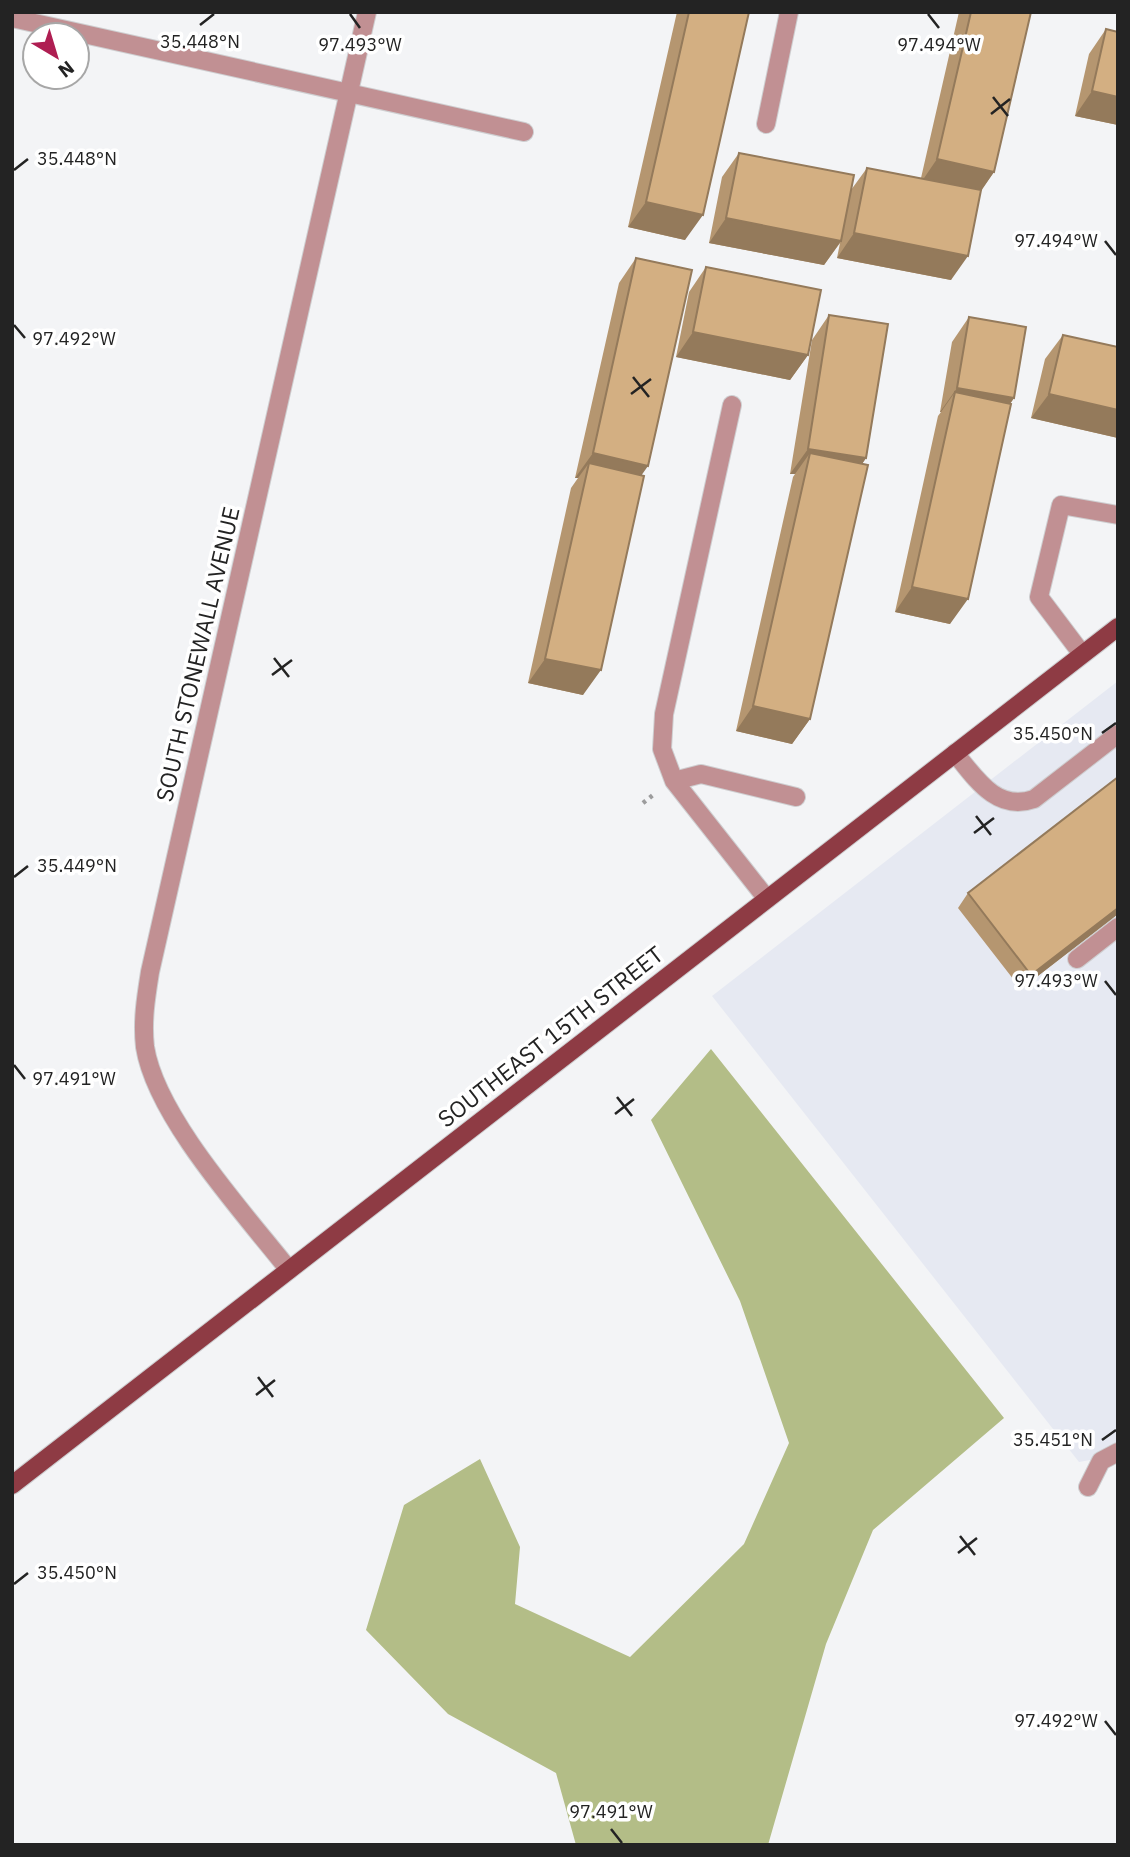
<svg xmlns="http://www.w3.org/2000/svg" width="1130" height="1857" font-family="'IBM Plex Sans',sans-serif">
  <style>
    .built { fill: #e6e9f2 }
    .forest { fill: #b3bd87 }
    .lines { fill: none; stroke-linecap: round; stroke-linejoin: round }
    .minor-casing { stroke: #ceced0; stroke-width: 20 }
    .major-casing { stroke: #ceced0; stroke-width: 20 }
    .path { stroke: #9c9c9d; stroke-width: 4.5; stroke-dasharray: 3.5 5; stroke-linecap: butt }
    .minor { stroke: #c19093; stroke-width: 18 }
    .major { stroke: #8e3b44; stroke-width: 18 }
    .wall { fill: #b59670 }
    .shaded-wall { fill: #947a5b }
    .building { fill: #d3af82; stroke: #947a5b; stroke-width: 2 }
    .ticks { fill: none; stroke: #232323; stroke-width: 2.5 }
    .labels { text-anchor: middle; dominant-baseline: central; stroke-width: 7; stroke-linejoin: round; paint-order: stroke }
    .street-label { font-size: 23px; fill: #232323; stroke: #fff }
    .ticks-label { font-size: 18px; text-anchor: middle; fill: #232323; stroke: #fff; stroke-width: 7; stroke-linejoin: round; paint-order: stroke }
  </style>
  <rect width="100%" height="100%" fill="#f3f4f6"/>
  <!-- built -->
  <path class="built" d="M1118,681V1455L1079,1462L712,996Z"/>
  <!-- forest -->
  <path class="forest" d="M711,1049L1004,1418L873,1530L826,1644L768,1845H576L556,1773L448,1714L366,1630L404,1505L480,1459L520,1547L515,1604L630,1657L744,1544L789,1443L740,1301L651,1120Z"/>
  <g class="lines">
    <defs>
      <path id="minor" d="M12,18L524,132
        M766,124L789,12
        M732,405L664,714L662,749L674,781L767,899
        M1082,654L1039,597L1061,505L1118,515
        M955,753C976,779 997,812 1034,799L1118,734
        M674,781L701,774L796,797
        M1077,959L1118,927
        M289,1270C244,1213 156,1117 145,1047C142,1021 146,997 150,972L367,12
        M1088,1487L1101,1461L1118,1452"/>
      <path id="major" d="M12,1485L1118,627"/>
    </defs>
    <!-- minor casing -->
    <use href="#minor" class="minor-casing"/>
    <!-- major casing -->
    <use href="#major" class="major-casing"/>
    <!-- path -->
    <path class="path" d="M643,803L653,795"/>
    <!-- minor -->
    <use href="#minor" class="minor"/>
    <!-- major -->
    <use href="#major" class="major"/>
  </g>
  <!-- wall -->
  <path class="wall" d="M677,12H749L685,240L628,227Z
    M959,12H1031L994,172L981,190L951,280L837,258L840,243L824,265L709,243L722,177L739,153L851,190L867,168L921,178Z
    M1106,29L1118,32V125L1075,116L1089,54Z
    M636,258L642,475L583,695L528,683L571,488L578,478H575L619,283Z
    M706,267L808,355L790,380L676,357L689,292Z
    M829,315L866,458L862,464L810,719L792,744L736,731L793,477L795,474H790L812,340Z
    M969,317L1014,398L1010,404L950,624L895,612L938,416L941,412H940L952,342Z
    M1063,335L1118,347V438L1031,418L1045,359Z
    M968,893L1118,914L1021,989L958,908Z"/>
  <!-- shaded-wall -->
  <path class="shaded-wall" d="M1092,91L1118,97V125L1075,116Z
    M937,159L994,172L977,197L920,184Z
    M646,202L703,215L685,240L628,227Z
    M726,218L841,241L824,265L709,243Z
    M854,233L968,256L951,280L837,258Z
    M693,332L808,355L790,380L676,357Z
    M957,388L1014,398L997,422L955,392L941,412H940Z
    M1049,394L1118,410V438L1031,418Z
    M808,449L866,458L849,483L810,453L795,474H790Z
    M593,453L648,466L631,490L589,463L578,478H575Z
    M912,587L968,599L950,624L895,612Z
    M545,659L601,670L583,695L528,683Z
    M753,706L810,719L792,744L736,731Z
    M1118,908V914L1021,989L1031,975Z"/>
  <!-- building -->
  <path class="building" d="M689,12H749L703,215L646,202Z
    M971,12H1031L994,172L937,159Z
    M1106,29L1118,32V97L1092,91Z
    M739,153L854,175L841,241L726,218Z
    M867,168L981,190L968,256L854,233Z
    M636,258L692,270L648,466L593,453Z
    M706,267L821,290L808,355L693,332Z
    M829,315L888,324L866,458L808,449Z
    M969,317L1026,327L1014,398L957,388Z
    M1063,335L1118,347V410L1049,394Z
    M955,392L1011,404L968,599L912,587Z
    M810,453L868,465L810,719L753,706Z
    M589,463L644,476L601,670L545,659Z
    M1118,777V908L1031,975L968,893Z"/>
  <!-- ticks -->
  <path class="ticks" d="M350,14L360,28M928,14L939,28M200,25L214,14M993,97L1008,116M991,114L1010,99M14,170L28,159M1105,241L1116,255M14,325L25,338M633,377L649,397M631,394L651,379M274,658L289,677M272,675L292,660M1102,733L1116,723M976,816L991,835M974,833L994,818M14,877L28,866M1105,981L1116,995M14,1065L25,1079M617,1097L632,1116M615,1114L634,1099M258,1377L273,1397M256,1395L275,1380M1102,1440L1116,1430M960,1536L975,1555M958,1553L977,1538M14,1584L28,1573M1105,1721L1116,1735M611,1829L622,1843"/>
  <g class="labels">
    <!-- street labels -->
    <g class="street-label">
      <text transform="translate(197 654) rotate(-77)">SOUTH STONEWALL AVENUE</text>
      <text transform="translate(550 1036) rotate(-38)">SOUTHEAST 15TH STREET</text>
    </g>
  </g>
  <g class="ticks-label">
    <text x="200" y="48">35.448°N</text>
    <text x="360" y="51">97.493°W</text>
    <text x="939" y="51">97.494°W</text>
    <text x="77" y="165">35.448°N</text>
    <text x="1056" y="247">97.494°W</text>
    <text x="74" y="345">97.492°W</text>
    <text x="1053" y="740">35.450°N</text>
    <text x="77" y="872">35.449°N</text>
    <text x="1056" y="987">97.493°W</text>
    <text x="74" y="1085">97.491°W</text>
    <text x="1053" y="1446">35.451°N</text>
    <text x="77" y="1579">35.450°N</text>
    <text x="1056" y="1727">97.492°W</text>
    <text x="611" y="1818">97.491°W</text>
  </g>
  <!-- border -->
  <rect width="1130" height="1857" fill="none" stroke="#232323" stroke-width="28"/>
  <!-- north arrow -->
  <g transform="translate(56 56) rotate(142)"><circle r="33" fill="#ffffff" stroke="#a7a7a7" stroke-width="2"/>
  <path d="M0-5L12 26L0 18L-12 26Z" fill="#af1e52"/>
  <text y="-10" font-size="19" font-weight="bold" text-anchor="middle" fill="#232323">N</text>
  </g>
</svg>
